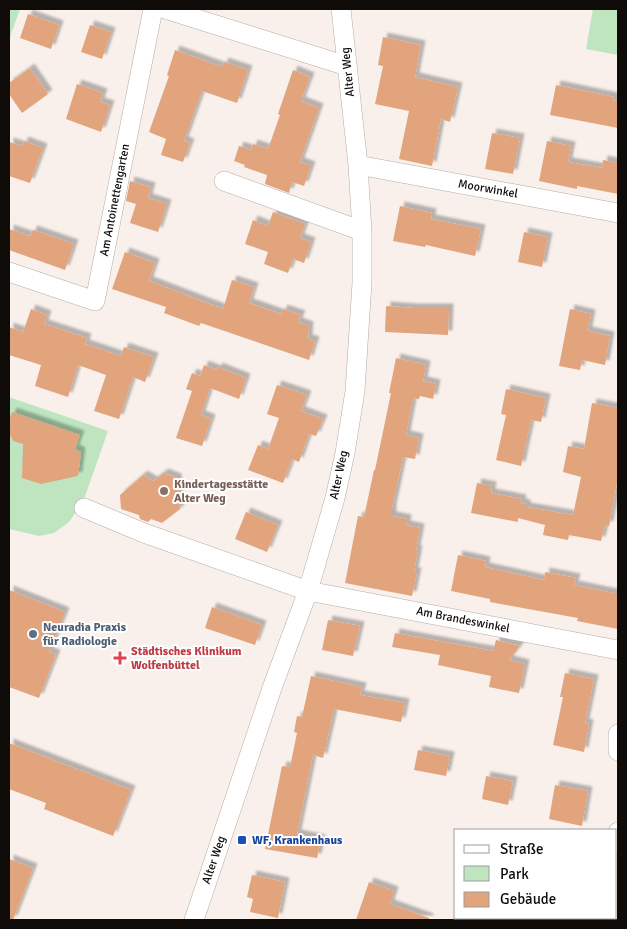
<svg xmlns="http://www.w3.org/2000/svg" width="627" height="929" font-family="Signika,sans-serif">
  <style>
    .green { fill: #bee5c0 }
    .building { fill: #e2a47d; filter: url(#shadow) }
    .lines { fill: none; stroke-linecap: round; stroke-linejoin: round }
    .minor-casing { stroke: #b5aca7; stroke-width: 20 }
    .minor { stroke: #fff; stroke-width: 19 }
    .education-dot { fill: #8d6e63; stroke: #fff; stroke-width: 2 }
    .service-dot { fill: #5c6f8a; stroke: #fff; stroke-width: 2 }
    .health-dot { fill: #e0444e; stroke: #fff; stroke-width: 2 }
    .transit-dot { fill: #1a4fb4; stroke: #fff; stroke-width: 2 }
    .labels { text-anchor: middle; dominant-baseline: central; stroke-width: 4; stroke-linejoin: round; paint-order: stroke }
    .street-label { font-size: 12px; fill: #0e0b09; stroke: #fff }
    .education-label { font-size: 12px; font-weight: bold; fill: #785e54; stroke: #fff; text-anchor: start }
    .service-label { font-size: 12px; font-weight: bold; fill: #4e5e75; stroke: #fff; text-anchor: start }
    .health-label { font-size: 12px; font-weight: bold; fill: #be3a42; stroke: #fff; text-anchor: start }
    .transit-label { font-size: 12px; font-weight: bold; fill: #164399; stroke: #fff; text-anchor: start }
  </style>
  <defs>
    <filter id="shadow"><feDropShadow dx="4.5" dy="-4.5" stdDeviation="1" flood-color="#0004"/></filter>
  </defs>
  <rect width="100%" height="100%" fill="#f9f0eb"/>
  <!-- green -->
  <path class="green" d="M9,9H20L9,40Z
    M593,9H618V55L586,49Z
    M9,397L108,431L83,502L69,522L54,533L39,536L9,529Z"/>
  <!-- building -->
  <path class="building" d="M28,14L59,25L51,49L20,38Z
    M90,25L111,32L102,59L81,52Z
    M383,37L421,45L415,77L458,87L450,122L441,119L432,166L399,159L409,111L375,104L383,66L378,65Z
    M175,50L222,67L224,62L248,70L237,103L202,91L184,141L190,143L183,162L161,155L166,139L149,132L169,76L167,75Z
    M30,68L48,94L22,113L9,94V83Z
    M293,70L310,77L301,101L319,108L300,162L311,166L304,186L292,182L289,193L265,184L267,175L244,167L245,165L234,161L239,146L251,150L253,144L268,149L280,115L278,114Z
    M77,84L103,93L100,102L110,105L101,132L66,119Z
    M556,85L614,97L613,100L618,101V128L550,115Z
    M492,133L520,138L513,174L485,169Z
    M24,141L43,148L30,183L9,176V142L22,146Z
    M547,141L571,146L568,162L602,168L603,160L618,163V194L577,186V189L539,181Z
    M130,181L151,187L148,198L167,204L158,232L130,223L136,204L126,201Z
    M400,206L432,213L431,219L481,229L475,256L426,245L425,247L393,241Z
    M273,212L305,224L300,238L311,242L304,263L293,259L288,273L264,264L268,252L245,244L253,220L268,226Z
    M9,229L30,236L33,230L74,244L65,270L9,250Z
    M524,232L548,237L542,267L518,262Z
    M125,252L155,263L149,281L223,309L232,280L254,287L249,303L281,314L283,309L301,315L298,322L309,326L308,339L315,341L309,360L201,323L199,326L164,313L166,307L112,289Z
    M386,306L413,308H449L448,335L385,332Z
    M31,309L47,315L44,324L87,338L85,344L121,356L124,347L154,357L145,382L133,377L119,419L94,411L106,375L78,365L68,397L35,386L41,365L9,355V327L23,332Z
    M570,309L591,314L588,331L610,336L605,365L582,360L580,370L559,366Z
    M396,358L426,365L423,381L436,384L433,399L420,396L419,399L413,398L406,435L419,438L415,459L403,457L392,508V516L407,519L406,525L420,528L416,550H418L414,572H417L412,596L345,583L358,516L364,517L374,470H375L391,393H389Z
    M204,365L217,370L218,367L246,378L239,399L210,388L201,415L211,419L202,446L176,438L192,391L186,389L192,373L200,376Z
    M277,385L307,395L301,411L323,419L316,436L309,434L299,462L292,459L283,483L248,470L258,445L268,449L279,418L267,414Z
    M506,389L546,398L541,422L531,420L521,466L496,460L506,415L501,414Z
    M592,403L618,408V484L617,483L609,526L605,525L601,541L569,535L568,540L543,535L545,525L518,518V522L471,513L477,483L492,486L491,493L522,499L521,503L526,504V507L573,515L581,477L563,472L568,446L584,449Z
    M12,412L80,435L75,449L81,452L78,476L41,484L22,478L23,444L13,441L9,432V421Z
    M164,473L177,478L180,509L162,523L151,519L148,522L140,519L139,515L121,509L120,495L143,475L153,481Z
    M246,512L278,525L267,552L235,539Z
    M458,555L486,561L485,567L544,580L545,572L576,578L574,585L618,594V629L577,621L578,618L490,602V599L451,591Z
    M9,590L65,612L49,652L56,654L39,698L9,687Z
    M212,607L262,625L255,645L205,628Z
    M328,620L360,626L353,656L322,650Z
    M395,633L493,651L496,640L520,646L509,660L525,664L519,693L489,687L491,676L438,665L440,655L392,647Z
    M565,673L594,679L585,723L589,724L584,752L553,745L563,697H560Z
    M311,676L362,687L360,695L405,703L401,722L334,709L323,758L313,755L297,834L321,839L317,858L265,849L282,766L290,767L297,733L294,732L297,716L302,717Z
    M9,743L131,790L113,836L44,809L46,803L9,789Z
    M418,750L450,756L446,776L414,770Z
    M486,776L513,781L508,805L482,799Z
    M555,785L588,791L582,826L549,819Z
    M9,859L33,868L13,920H9Z
    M252,875L285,882L278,918L250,912L253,899L247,897Z
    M369,882L394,891L390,904L429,918V920H356Z"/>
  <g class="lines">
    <defs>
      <path id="minor" d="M165,9L347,66
        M358,165L618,213
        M224,181L362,231
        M9,272L95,301L153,9
        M84,508L144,533L308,591L618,650
        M618,734V751
        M616,844L618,832
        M194,920L272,688L308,591L335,498L345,453L355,391L362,283V231L358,165L341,9"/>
    </defs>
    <!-- minor casing -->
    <use href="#minor" class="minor-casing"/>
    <!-- minor -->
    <use href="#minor" class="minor"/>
  </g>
  <!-- markers -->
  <circle class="education-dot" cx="164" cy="491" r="5"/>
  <circle class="service-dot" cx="33" cy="634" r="5"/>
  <path class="health-dot" d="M117.5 650.5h5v5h5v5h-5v5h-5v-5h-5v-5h5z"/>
  <rect class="transit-dot" x="237" y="835" width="10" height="10" rx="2.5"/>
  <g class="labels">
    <!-- street labels -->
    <g class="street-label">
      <text transform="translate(348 72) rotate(-96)">Alter Weg</text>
      <text transform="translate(488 189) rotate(10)">Moorwinkel</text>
      <text transform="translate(115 200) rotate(-79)">Am Antoinettengarten</text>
      <text transform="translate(339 475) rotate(-78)">Alter Weg</text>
      <text transform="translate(463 620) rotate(11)">Am Brandeswinkel</text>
      <text transform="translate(214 860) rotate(-71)">Alter Weg</text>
    </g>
    <!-- education labels -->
    <g class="education-label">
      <text x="174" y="484">Kindertagesstätte<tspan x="174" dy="14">Alter Weg</tspan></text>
    </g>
    <!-- service labels -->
    <g class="service-label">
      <text x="43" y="627">Neuradia Praxis<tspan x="43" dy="14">für Radiologie</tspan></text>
    </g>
    <!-- health labels -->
    <g class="health-label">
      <text x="131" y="651">Städtisches Klinikum<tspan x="131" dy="14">Wolfenbüttel</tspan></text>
    </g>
    <!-- transit labels -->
    <g class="transit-label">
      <text x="252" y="840">WF, Krankenhaus</text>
    </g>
  </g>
  <!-- border -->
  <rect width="627" height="929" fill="none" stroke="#0e0b09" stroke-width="20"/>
  <!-- legend -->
  <rect x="454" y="829" width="162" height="90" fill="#ffffff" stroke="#9f9d9d"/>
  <rect x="464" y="845" width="25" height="8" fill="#ffffff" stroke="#9f9d9d"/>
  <text x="500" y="854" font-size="15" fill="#0e0b09">Straße</text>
  <rect x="464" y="866" width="25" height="15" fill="#bee5c0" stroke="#9f9d9d"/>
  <text x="500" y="879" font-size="15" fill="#0e0b09">Park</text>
  <rect x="464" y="892" width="25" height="15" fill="#e2a47d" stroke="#9f9d9d"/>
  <text x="500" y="904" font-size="15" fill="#0e0b09">Gebäude</text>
</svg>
